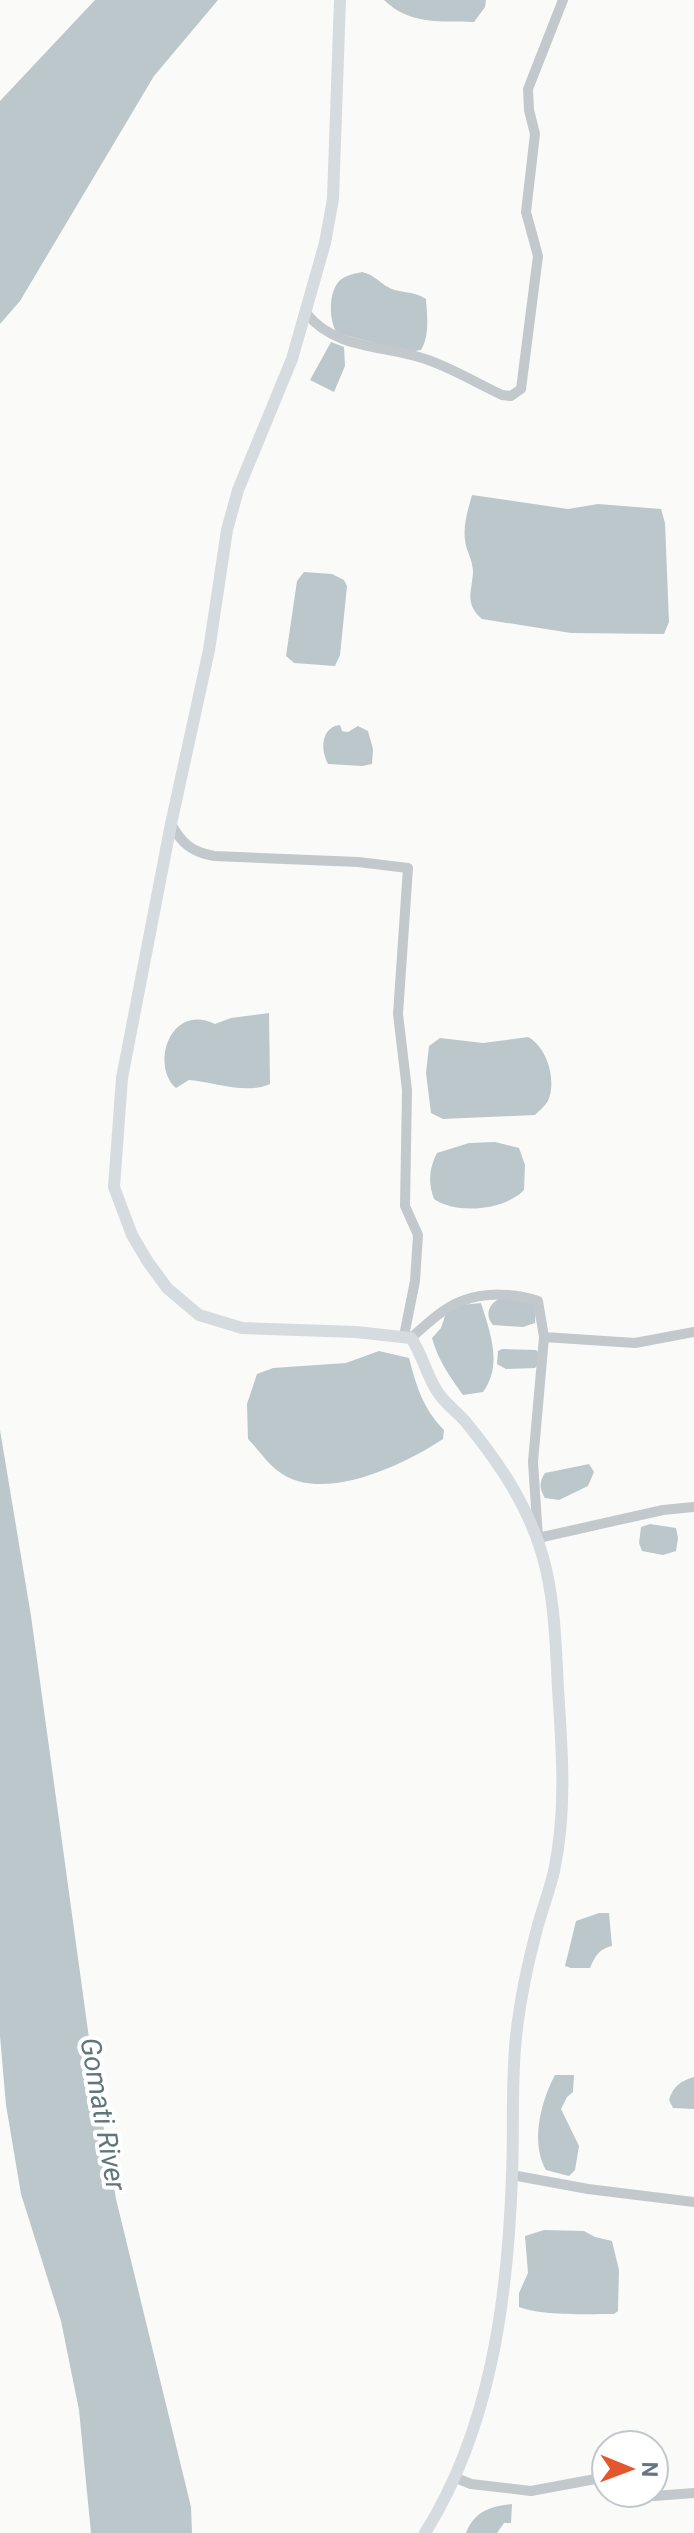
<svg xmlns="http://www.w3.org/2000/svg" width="694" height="2533" font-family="Roboto,sans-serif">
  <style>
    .water { fill: #bbc7cb }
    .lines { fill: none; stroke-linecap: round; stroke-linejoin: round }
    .minor { stroke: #c3c8cc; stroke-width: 10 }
    .major { stroke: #d6dbdf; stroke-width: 12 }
    .labels { text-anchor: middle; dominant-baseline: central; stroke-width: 8; stroke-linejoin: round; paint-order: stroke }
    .water-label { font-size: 28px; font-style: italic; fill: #60757c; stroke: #fff }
  </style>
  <rect width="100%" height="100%" fill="#fafaf8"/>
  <!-- water -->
  <path class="water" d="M95,0H218L154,76L20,301L0,324V101Z
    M384,0H486L485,7L474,22C441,21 409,25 384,0Z
    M362,272C374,275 377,280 386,286C398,294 413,290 426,299C427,315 430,335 421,350L409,352L337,333C328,320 328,287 343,278C348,275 357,273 362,272Z
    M331,342L344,347L345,366L334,392L310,380Z
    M472,495L568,509L598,504L661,509L665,523L669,622L664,634L571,633L482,619C464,603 472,592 473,572C473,560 466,551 465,540C463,524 468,510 472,495Z
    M304,572L332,574L344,580L347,586L340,655L335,666L294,663L286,656L297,581Z
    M340,725L342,731L348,732L358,726L368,731L373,749L372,764L362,766L328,764C320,750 321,727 340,725Z
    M269,1013L270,1084C245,1095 215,1082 189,1080L176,1088C150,1066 170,1002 215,1024L231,1018Z
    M528,1037C547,1047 557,1080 548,1101C545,1106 539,1111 535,1115L443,1119L431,1113L426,1073L429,1046L440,1038L483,1043Z
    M495,1142L519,1148L525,1165L524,1190C505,1210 457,1215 434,1199C428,1183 429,1168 437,1153L469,1143Z
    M501,1298L533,1303L536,1307L535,1323L523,1327L493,1325C484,1315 489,1303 501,1298Z
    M481,1303C490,1332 503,1365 483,1392L463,1395C450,1377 438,1360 432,1338L441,1328L446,1313L461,1305Z
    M502,1349L536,1350L539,1353V1363L535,1368L506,1369L497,1364L498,1351Z
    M379,1351L409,1358C416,1385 423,1409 444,1430L443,1439C404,1465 321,1505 278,1471C267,1463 258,1449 248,1439L247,1404L257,1374L273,1368L346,1363Z
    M0,1430L31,1616L92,2060L116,2199L191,2507L192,2533H91L79,2410L61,2321L21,2194L6,2105L0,2036Z
    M589,1464L594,1472L588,1486L559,1500L545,1498C539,1488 539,1482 545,1473Z
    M650,1524L676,1528L678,1538L676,1551L663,1555L642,1551L639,1543L641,1527Z
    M599,1913H609L612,1946C599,1949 595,1956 590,1968H571L565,1966L576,1921Z
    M555,2075H574L573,2092L567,2097L561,2109L579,2146L575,2170L569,2176L546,2170C530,2142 541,2101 555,2075Z
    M694,2077V2109L673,2108L669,2100C673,2086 681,2081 694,2077Z
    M544,2230L584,2231L595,2237L612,2241L619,2270L618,2311L614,2314C589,2314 542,2316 519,2307V2293L528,2273L525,2236Z
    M512,2504L511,2523H504L497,2533H466C474,2512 490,2506 512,2504Z"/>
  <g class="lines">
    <!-- minor -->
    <path class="minor" d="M307,314C335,349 382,345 422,358C449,366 476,383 502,395L511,396L521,389L538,256L526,212L535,134L529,110L528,89L563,0
      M171,824C182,844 192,852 214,856L358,862L408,868L398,1014L407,1090L405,1206L418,1235L415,1281L404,1336
      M694,1332L635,1343L544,1337L533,1462L538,1538L663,1510L694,1507
      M411,1338C426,1325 443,1308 462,1301C484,1292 517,1293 538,1301L544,1337
      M512,2175L588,2189L694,2202
      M456,2478L471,2484L531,2491L606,2477
      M645,2493L654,2496L694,2493"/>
    <!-- major -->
    <path class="major" d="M340,0L333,199L325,243L292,359L238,490L227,530L209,650L171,824L122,1078L114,1187L132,1235L148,1262L167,1288L199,1315L242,1328L356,1332L411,1338C423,1355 427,1378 439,1394C446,1404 457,1412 465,1421C502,1466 533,1513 546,1569C555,1608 556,1649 558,1689C562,1749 567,1811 554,1871C550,1889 543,1907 538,1925C528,1962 520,1999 516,2037C511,2083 514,2129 512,2175C508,2297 491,2428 425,2533"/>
  </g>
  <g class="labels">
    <!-- water labels -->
    <g class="water-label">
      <text transform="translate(103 2114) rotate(80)">Gomati River</text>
    </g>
  </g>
  <!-- north arrow -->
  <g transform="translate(630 2469) rotate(91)"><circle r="38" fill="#ffffff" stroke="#c1c8cd" stroke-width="2"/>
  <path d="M0-6L14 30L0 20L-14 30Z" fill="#e4572e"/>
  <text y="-12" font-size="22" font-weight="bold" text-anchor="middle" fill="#657683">N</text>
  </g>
</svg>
